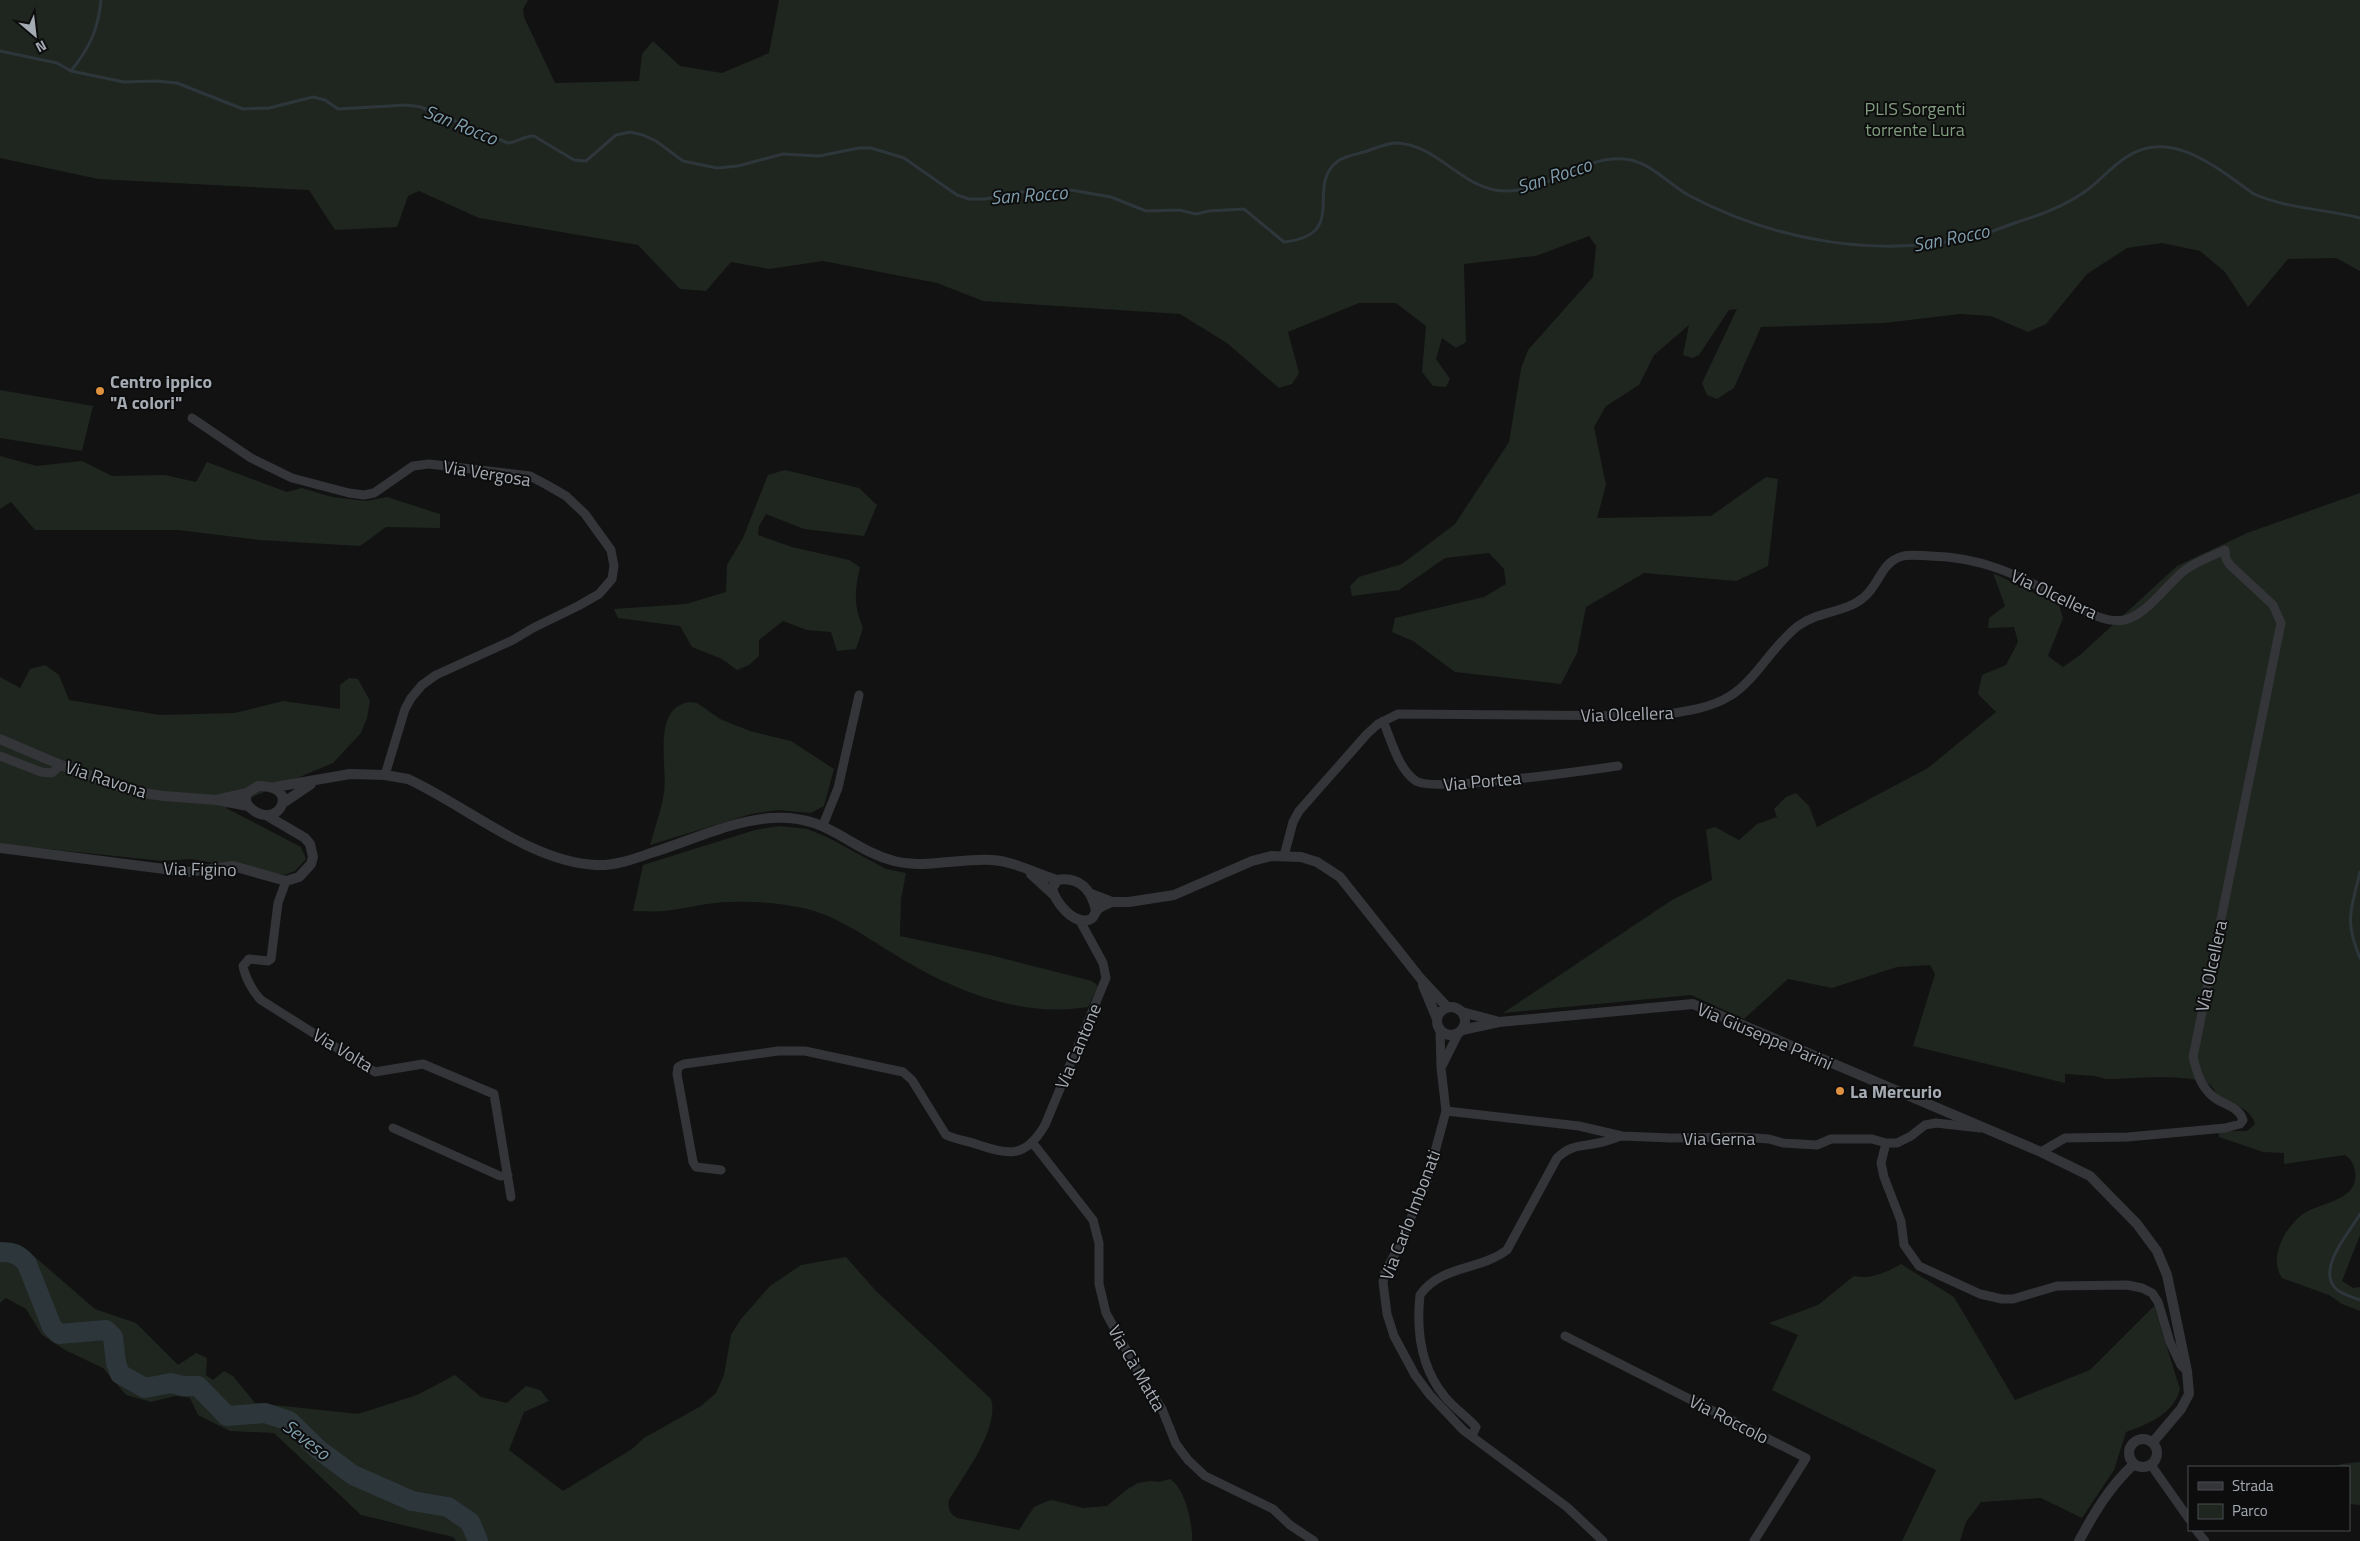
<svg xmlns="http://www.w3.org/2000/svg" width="2360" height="1541" font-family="'Titillium Web',sans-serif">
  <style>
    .green { fill: #1f261f }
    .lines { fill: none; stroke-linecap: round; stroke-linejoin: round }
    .stream { stroke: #2d363b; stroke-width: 3 }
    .river { stroke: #2d363b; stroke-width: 20 }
    .minor { stroke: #333538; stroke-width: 9 }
    .tertiary { stroke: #333538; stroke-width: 10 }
    .poi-dot { fill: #de913f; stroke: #0d0d0e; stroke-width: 2 }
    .labels { text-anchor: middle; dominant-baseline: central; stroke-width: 4; stroke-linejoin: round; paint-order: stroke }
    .park-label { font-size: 18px; fill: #809c7e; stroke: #0d0d0e }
    .poi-label { font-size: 18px; font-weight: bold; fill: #a5abb3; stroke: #0d0d0e; text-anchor: start }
    .street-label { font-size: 18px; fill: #a5abb3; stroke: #0d0d0e }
    .water-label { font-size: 19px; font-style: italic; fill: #7f9dab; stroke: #0d0d0e }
  </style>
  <rect width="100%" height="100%" fill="#121213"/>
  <!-- green -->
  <path class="green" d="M0,0H528L523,9L524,17L555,83L639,81L642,54L653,41L680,66L722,73L769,53L779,0H2360V271L2336,258L2288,259L2248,307L2225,272L2200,251L2162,243L2127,248L2087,274L2046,324L2028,332L1991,316L1960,314L1884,323L1761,327L1734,388L1717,399L1707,395L1702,383L1737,309L1729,310L1699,355L1692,358L1683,355L1689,325L1654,355L1639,385L1606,406L1594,427L1606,485L1597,518L1711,516L1766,477L1778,479L1768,566L1736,581L1644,573L1586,607L1577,653L1561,684L1455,672L1413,641L1392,632L1395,618L1484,597L1506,584L1504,569L1489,553L1445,558L1399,590L1352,596L1350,586L1359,577L1402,564L1455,524L1509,442L1521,369L1528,350L1593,277L1596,246L1589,236L1536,256L1464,264L1466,342L1456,348L1442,338L1436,359L1450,379L1446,387L1433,386L1422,372L1426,326L1396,303H1359L1288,332L1299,373L1292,384L1279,388L1227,343L1180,314L983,301L937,283L823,261L769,269L731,262L706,291L680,289L638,245L479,218L419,191L408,196L397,227L335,230L309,190L98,179L0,158Z
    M0,390L93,406L82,451L0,438Z
    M0,456L37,466L82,461L112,476L165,475L196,482L207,462L287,492L302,488L332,497L366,501L387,497L440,514V528L386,527L360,546L260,540L178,530H35L11,502L0,509Z
    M785,470L859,488L877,505L864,536L804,529L766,514L759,526L758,535L792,547L849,560L860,567C855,591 853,604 863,628L856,649L837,651L831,632L807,630L783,621L759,640V656L749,665L737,670L722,659L692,647L680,626L618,618L614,609L686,604L726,592L727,565L743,538L768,475Z
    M2360,493V1235L2342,1281L2353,1288L2360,1287V1311L2342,1304L2329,1295L2282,1278C2268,1258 2285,1227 2303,1214C2320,1202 2360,1201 2355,1171C2354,1165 2351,1159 2345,1155L2284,1164V1153L2263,1152L2219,1137L2218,1131H2247L2255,1124C2251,1109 2236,1106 2223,1099C2216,1096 2214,1086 2207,1083C2182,1073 2133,1079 2106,1079L2095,1076L2065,1074V1083L1913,1046L1935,974L1930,965L1897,967L1832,988L1788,979L1744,1019L1691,995L1503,1013L1672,900L1712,880L1706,830L1715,827L1739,840L1757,824L1777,817L1774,809L1786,797L1796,793L1809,806L1817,827L1928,768L1996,712L1978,694L1982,675L2006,665L2018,642L2014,627L1988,628L1989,618L2005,606L1993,573L2059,605L2063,618L2048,656L2063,667L2080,655L2177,566L2247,533Z
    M45,665L59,675L69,700L160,715L235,713L283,701L340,709V685L349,678L358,679L370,701L367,718L361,733L333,763L226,808L301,847L306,859L295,871L284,875L191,859L163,861L0,844V677L20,688L30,669Z
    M690,702L697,703L720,719L750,731L791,741L834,769L824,806L811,813L778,810L751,814L650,845C655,828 661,810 664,793C668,766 651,707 690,702Z
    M779,826L807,829L827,837L886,869L906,873L901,899L900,936L990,955L1092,981L1098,986L1088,1007C1019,1018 952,990 894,954C866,937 836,915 803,908C780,903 754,901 731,902C708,902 686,909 663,911C653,912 643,911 633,911L643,865L755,830Z
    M0,1249L28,1251L95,1309L136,1323L178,1365L196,1353L207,1358L206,1375L213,1380L224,1371L233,1376L255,1403L358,1414L417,1395L455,1375L481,1397L507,1403L526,1386L540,1390L549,1401L524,1412L509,1450L563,1491L632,1449L644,1438L701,1406L716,1393L724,1375L731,1335L741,1319L770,1286L801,1265L846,1257L876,1291L991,1399C1000,1428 964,1475 949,1500C948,1509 949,1513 957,1518L1019,1530L1034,1507L1045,1502L1052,1500L1083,1508L1107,1506L1126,1490L1138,1483L1150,1481L1159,1482L1170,1479C1185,1488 1193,1524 1192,1541H456L453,1537L361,1515L274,1433L230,1431L198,1415L190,1398L175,1396L151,1402L126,1395L103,1368L65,1350L42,1335L26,1309L6,1298L0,1303Z
    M1901,1264L1954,1297L2015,1400L2090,1370L2154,1306L2180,1389C2174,1414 2148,1424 2126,1432L2114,1470L2082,1518L2041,1498L1981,1502L1966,1522L1960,1541H1902L1936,1470L1772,1390L1798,1335L1769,1323L1818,1305L1854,1276C1870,1280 1887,1272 1901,1264Z
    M2360,1462V1505L2349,1504V1467H2336L2341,1464Z"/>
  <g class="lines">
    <!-- stream -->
    <path class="stream" d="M0,51L57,63L71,71L124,82L157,81L177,83L243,109L269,108L313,97L325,100L338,109L407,105L421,107L508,143C517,143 525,135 534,136L574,160L586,161L616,135L630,132L643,135L656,141L683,161L717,168L738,166L783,154L819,156L859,148H871L904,158L957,195L969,199H985L1022,192L1071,190L1111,197L1146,211L1179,210L1196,214L1209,211L1244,209L1284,242C1350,235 1304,186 1338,161C1345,156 1357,154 1364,152C1374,149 1386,143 1396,143C1435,144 1458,183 1495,190C1541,198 1579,156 1623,159C1649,160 1668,184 1690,196C1778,242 1877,258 1975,237C1987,234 2000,228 2012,224C2036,216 2061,208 2083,193C2098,183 2110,168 2125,158C2170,126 2218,169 2254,194C2288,209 2325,209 2360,218
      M71,71C90,47 98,30 101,0
      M2360,872C2351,911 2344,919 2360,958
      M2360,1214C2350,1232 2317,1267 2335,1288C2340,1294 2353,1297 2360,1300"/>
    <!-- river -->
    <path class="river" d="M0,1252C13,1252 19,1254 27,1264L52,1327L59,1334L106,1330L113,1337L116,1363L120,1374L145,1388L171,1383L183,1386H198L227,1416L265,1413L289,1421L319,1450L353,1475L412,1501L448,1507L470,1522L478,1541"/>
    <!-- minor -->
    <path class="minor" d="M192,418L251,458L292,478L349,493L364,495L374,493L413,466L429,464L530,476L547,485L566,496L585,514L611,550L614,566L612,579L599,594L578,606L533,628L513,640L436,675L422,685L411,698L405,709L385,775
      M1383,721C1391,739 1398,769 1416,781C1435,793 1587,770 1618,766
      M0,756L41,772L52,773L61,765
      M823,825L838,788L859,695
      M1284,856L1293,822L1299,811L1367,734L1378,724L1398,714L1654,716C1680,712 1707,710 1730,696C1755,681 1773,645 1798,626C1818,611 1845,613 1863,598C1880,585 1880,562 1903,556C1911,554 1922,556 1930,556C1981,557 2016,574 2061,598C2079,607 2102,624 2124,620C2146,616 2167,584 2185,570C2197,561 2212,556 2225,550L2226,559L2230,565L2273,605L2281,623L2193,1057C2197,1073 2201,1088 2215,1098C2225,1105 2239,1107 2243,1120L2240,1124L2225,1128L2128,1137L2065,1138L2041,1152
      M286,881L278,903L271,959L268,961L249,959L243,966C245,977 253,992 261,1000L375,1072L423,1064L494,1094L511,1197
      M1440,1031L1441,1068L1446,1111L1427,1181L1396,1252L1385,1272L1383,1282L1387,1314L1394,1336L1415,1375L1430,1395L1463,1430L1567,1507L1603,1541
      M1442,1066L1459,1032
      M1446,1111L1579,1126L1622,1136L1671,1138L1741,1137L1769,1139L1783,1143L1817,1145L1831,1139H1872L1886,1143H1897L1911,1136L1925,1125L1936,1123L1980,1128
      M393,1128L500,1176L508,1175
      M1032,1142L1093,1220L1099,1243V1284L1106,1313L1141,1377L1162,1409L1176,1444L1188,1460L1205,1476L1273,1509L1290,1525L1314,1541
      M1886,1143L1881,1163L1884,1177L1901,1221L1904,1245L1919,1266L1980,1294L2002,1299H2013L2057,1286L2127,1285L2142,1288L2152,1293L2158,1302L2170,1342L2181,1365L2187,1371
      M721,1170L696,1167L693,1162L677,1074L678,1067L684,1064L778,1051H805L903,1072L912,1080L946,1135C955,1139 966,1141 976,1144C1009,1155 1025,1159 1045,1125L1106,978L1103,963L1079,919
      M1565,1336L1806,1458L1754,1541
      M1472,1436L1476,1427C1466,1416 1454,1408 1445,1397C1421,1368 1416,1332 1420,1295C1441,1265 1479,1271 1507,1250L1557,1158C1572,1144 1581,1147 1598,1143C1606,1142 1614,1138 1622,1136
      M2151,1465L2189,1519
      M2196,1530L2205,1541"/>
    <!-- tertiary -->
    <path class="tertiary" d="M0,739L61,765L136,792L164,796L217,800L248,806
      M258,786C302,785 279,830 253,810C246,805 245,801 247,793Z
      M275,787L350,774L385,775L408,779C467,806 530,862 596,865C615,866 634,859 651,853C690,841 730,821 771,818C829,814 846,848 894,861C925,869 960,858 992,860C1013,861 1037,874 1057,880
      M220,799L247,793
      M283,803L311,784
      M0,848L188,872L233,866L286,881L299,877L311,864L313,857L310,844L305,838L266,815
      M1031,874L1054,895
      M1091,894L1112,902H1129L1174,895L1252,861L1271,856L1301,857L1317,862L1340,877L1421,979L1447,1007
      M1096,910C1091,889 1079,876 1057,880L1052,889C1056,902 1072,924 1088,920C1094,919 1093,916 1096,912C1098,907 1107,904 1112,902
      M1423,985L1437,1019
      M1437 1021a14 14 0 1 1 28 0a14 14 0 1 1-28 0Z
      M1462,1012L1496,1021
      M1462,1030L1499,1022L1693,1004L2041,1152L2090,1176L2137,1224L2157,1251L2167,1275L2187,1371L2189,1394L2181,1409L2153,1442
      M2129 1453a14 14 0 1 1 28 0a14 14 0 1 1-28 0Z
      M2079,1541C2094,1513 2110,1486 2134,1464"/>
  </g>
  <!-- markers -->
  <g class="poi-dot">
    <circle cx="100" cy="391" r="5"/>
    <circle cx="1840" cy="1091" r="5"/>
  </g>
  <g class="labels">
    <!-- park labels -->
    <g class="park-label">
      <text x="1915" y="108">PLIS Sorgenti<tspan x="1915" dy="21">torrente Lura</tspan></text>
    </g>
    <!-- poi labels -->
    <g class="poi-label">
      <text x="110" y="381">Centro ippico<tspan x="110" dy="21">"A colori"</tspan></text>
      <text x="1850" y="1091">La Mercurio</text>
    </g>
    <!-- street labels -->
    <g class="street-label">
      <text transform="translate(487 473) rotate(9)">Via Vergosa</text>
      <text transform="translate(2054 594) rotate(25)">Via Olcellera</text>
      <text transform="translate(1627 714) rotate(-2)">Via Olcellera</text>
      <text transform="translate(106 779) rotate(18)">Via Ravona</text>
      <text transform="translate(1482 781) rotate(-5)">Via Portea</text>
      <text transform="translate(200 869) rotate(1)">Via Figino</text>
      <text transform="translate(2211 966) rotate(-78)">Via Olcellera</text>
      <text transform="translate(1765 1036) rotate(23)">Via Giuseppe Parini</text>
      <text transform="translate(1078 1046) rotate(-67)">Via Cantone</text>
      <text transform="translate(343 1050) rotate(31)">Via Volta</text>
      <text x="1719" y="1138">Via Gerna</text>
      <text transform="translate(1410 1215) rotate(-69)">Via Carlo Imbonati</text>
      <text transform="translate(1137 1368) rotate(60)">Via Cà Matta</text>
      <text transform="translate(1729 1419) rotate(27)">Via Roccolo</text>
    </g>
    <!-- water labels -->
    <g class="water-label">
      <text transform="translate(461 124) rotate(22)">San Rocco</text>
      <text transform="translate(1554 175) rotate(-18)">San Rocco</text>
      <text transform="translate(1029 194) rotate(-4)">San Rocco</text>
      <text transform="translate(1951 237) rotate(-11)">San Rocco</text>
      <text transform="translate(307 1439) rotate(37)">Seveso</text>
    </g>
  </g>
  <!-- legend -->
  <rect x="2188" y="1466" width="162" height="65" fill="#0d0d0e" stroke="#4a4c50"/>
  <rect x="2198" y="1482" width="25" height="8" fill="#333538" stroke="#4a4c50"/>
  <text x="2232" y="1491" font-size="15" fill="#a5abb3">Strada</text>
  <rect x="2198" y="1504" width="25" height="15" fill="#1f261f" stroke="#4a4c50"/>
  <text x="2232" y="1516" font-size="15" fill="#a5abb3">Parco</text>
  <!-- north arrow -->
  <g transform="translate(35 35) rotate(152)" stroke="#0d0d0e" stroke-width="4" paint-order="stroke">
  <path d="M0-4L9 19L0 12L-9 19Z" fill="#a5abb3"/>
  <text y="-8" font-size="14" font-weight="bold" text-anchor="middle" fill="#a5abb3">N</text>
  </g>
</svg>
